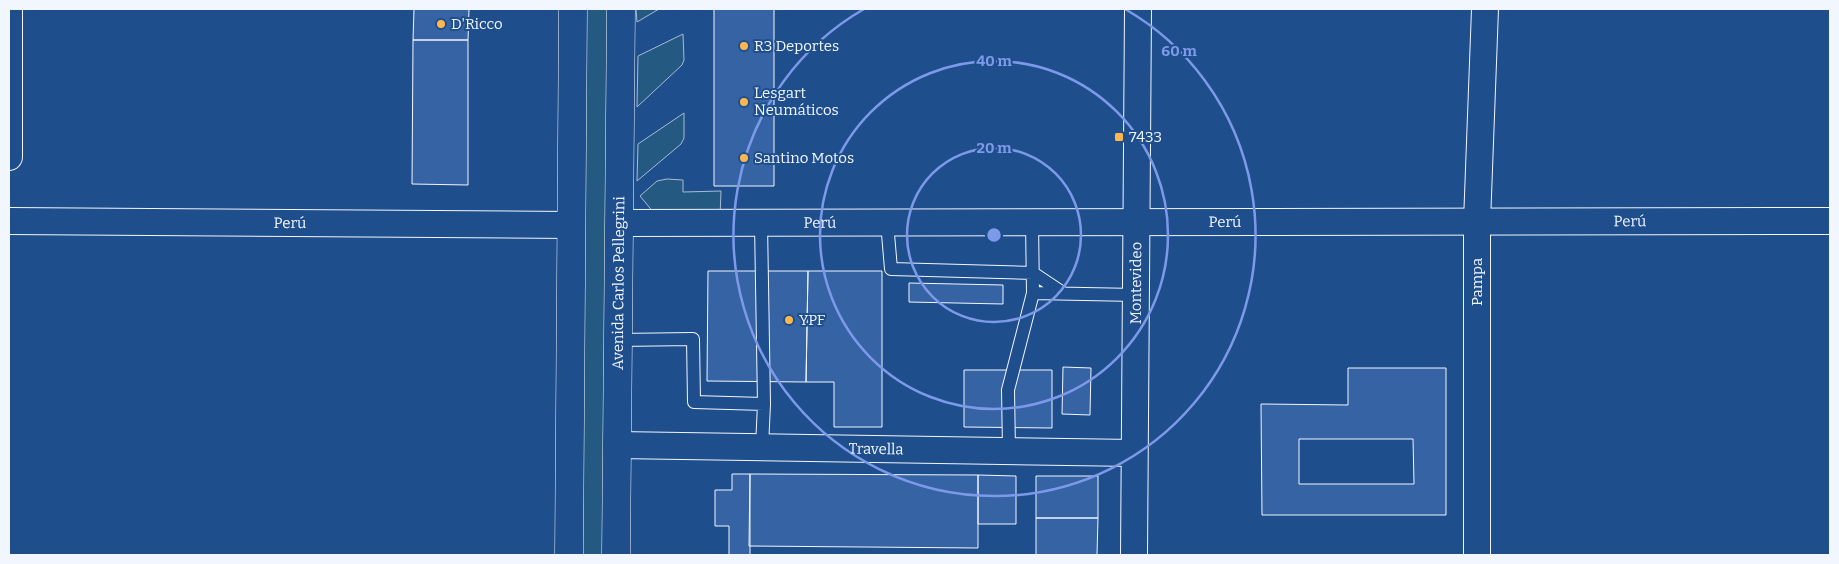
<svg xmlns="http://www.w3.org/2000/svg" width="1839" height="564" font-family="Bitter,serif">
  <style>
    .grass { fill: #245a82; stroke: #a8bbd7 }
    .building { fill: #3563a3; stroke: #f2f6ff; fill-rule: evenodd }
    .lines { fill: none; stroke-linecap: round; stroke-linejoin: round }
    .service-casing { stroke: #f2f6ff; stroke-width: 14 }
    .minor-casing { stroke: #f2f6ff; stroke-width: 28 }
    .primary-casing { stroke: #f2f6ff; stroke-width: 29 }
    .service { stroke: #1f4e8c; stroke-width: 12 }
    .minor { stroke: #1f4e8c; stroke-width: 26 }
    .primary { stroke: #1f4e8c; stroke-width: 28 }
    .ring { fill: none; stroke: #7d9aea; stroke-width: 2.5 }
    .poi-dot { fill: #ffb74d; stroke: #1f4e8c; stroke-width: 2 }
    .labels { text-anchor: middle; dominant-baseline: central; stroke-width: 4; stroke-linejoin: round; paint-order: stroke }
    .poi-label { font-size: 15px; fill: #f2f6ff; stroke: #1f4e8c; text-anchor: start }
    .street-label { font-size: 15px; fill: #f2f6ff; stroke: #1f4e8c }
    .centre { fill: #7d9aea; stroke: #1f4e8c; stroke-width: 2.5 }
    .ring-label { font-size: 15px; text-anchor: middle; font-weight: bold; fill: #7d9aea; stroke: #1f4e8c; stroke-width: 4; stroke-linejoin: round; paint-order: stroke }
  </style>
  <rect width="100%" height="100%" fill="#1f4e8c"/>
  <!-- grass -->
  <path class="grass" d="M573,9H621L616,555H569Z
    M636,9H659L637,22Z
    M683,34L684,60L682,65L637,107L638,56Z
    M684,113V138L681,144L637,181L638,144Z
    M667,179L683,180V192L721,191L720,217L654,213L640,196L657,181Z"/>
  <!-- building -->
  <path class="building" d="M414,9H469L468,40H413Z
    M714,9H774V186H714Z
    M413,40H468V185L412,184Z
    M708,271H808L806,382L707,381Z
    M808,271H882V427H834V382H806Z
    M909,283L1003,285V304L909,302Z
    M1063,367L1091,368L1090,415L1062,414Z
    M1348,368H1446V515H1262L1261,404L1348,405ZM1299,439H1413L1414,484H1299Z
    M964,370H1052V428L964,427Z
    M732,474H750V555H729V526H715V490H732Z
    M750,474L978,475V548L749,546Z
    M978,475L1016,476V524H978Z
    M1036,476H1098V518H1036Z
    M1036,518H1098L1097,555H1036Z"/>
  <g class="lines">
    <defs>
      <path id="service" d="M887,222L891,269L1033,273L1063,293
        M761,223L764,404L762,447
        M1033,293L1136,295
        M618,340L693,339L694,402L764,404
        M1009,451L1008,390L1033,293L1032,222"/>
      <g id="minor">
        <path d="M9,157V9"/>
        <path id="s1" d="M9,221L571,225"/>
        <path id="s2" d="M619,223L1830,221"/>
        <path id="s3" d="M617,445L1134,453"/>
        <path id="s4" d="M1134,555L1138,9"/>
        <path d="M1477,555V222L1485,9"/>
      </g>
      <g id="primary">
        <path d="M569,555L573,9"/>
        <path id="s5" d="M616,555L621,9"/>
      </g>
    </defs>
    <!-- service casing -->
    <use href="#service" class="service-casing"/>
    <!-- minor casing -->
    <use href="#minor" class="minor-casing"/>
    <!-- primary casing -->
    <use href="#primary" class="primary-casing"/>
    <!-- service -->
    <use href="#service" class="service"/>
    <!-- minor -->
    <use href="#minor" class="minor"/>
    <!-- primary -->
    <use href="#primary" class="primary"/>
  </g>
  <!-- distance rings -->
  <g class="ring">
    <circle cx="994" cy="235" r="87"/>
    <circle cx="994" cy="235" r="174"/>
    <path d="M1125 9A261 261 0 1 1 864 9"/>
  </g>
  <!-- markers -->
  <g class="poi-dot">
    <circle cx="441" cy="24" r="5"/>
    <circle cx="744" cy="46" r="5"/>
    <circle cx="744" cy="102" r="5"/>
    <rect x="1114" y="132" width="10" height="10" rx="2.5"/>
    <circle cx="744" cy="158" r="5"/>
    <circle cx="789" cy="320" r="5"/>
  </g>
  <g class="labels">
    <!-- poi labels -->
    <g class="poi-label">
      <text x="451" y="24">D'Ricco</text>
      <text x="754" y="46">R3 Deportes</text>
      <text x="754" y="93">Lesgart<tspan x="754" dy="17">Neumáticos</tspan></text>
      <text x="1129" y="137">7433</text>
      <text x="754" y="158">Santino Motos</text>
      <text x="799" y="320">YPF</text>
    </g>
    <!-- street labels -->
    <g class="street-label">
      <text stroke="none"><textPath href="#s2" startOffset="1011">Perú</textPath></text>
      <text stroke="none"><textPath href="#s2" startOffset="606">Perú</textPath></text>
      <text stroke="none"><textPath href="#s1" startOffset="281">Perú</textPath></text>
      <text stroke="none"><textPath href="#s2" startOffset="201">Perú</textPath></text>
      <text stroke="none"><textPath href="#s5" startOffset="272">Avenida Carlos Pellegrini</textPath></text>
      <text stroke="none"><textPath href="#s4" startOffset="272">Montevideo</textPath></text>
      <text transform="translate(1477 282) rotate(-90)">Pampa</text>
      <text stroke="none"><textPath href="#s3" startOffset="259">Travella</textPath></text>
    </g>
  </g>
  <circle cx="994" cy="235" r="8" class="centre"/>
  <g class="ring-label">
    <text x="1179" y="56">60 m</text>
    <text x="994" y="66">40 m</text>
    <text x="994" y="153">20 m</text>
  </g>
  <!-- border -->
  <rect width="1839" height="564" fill="none" stroke="#f2f6ff" stroke-width="20"/>
</svg>
